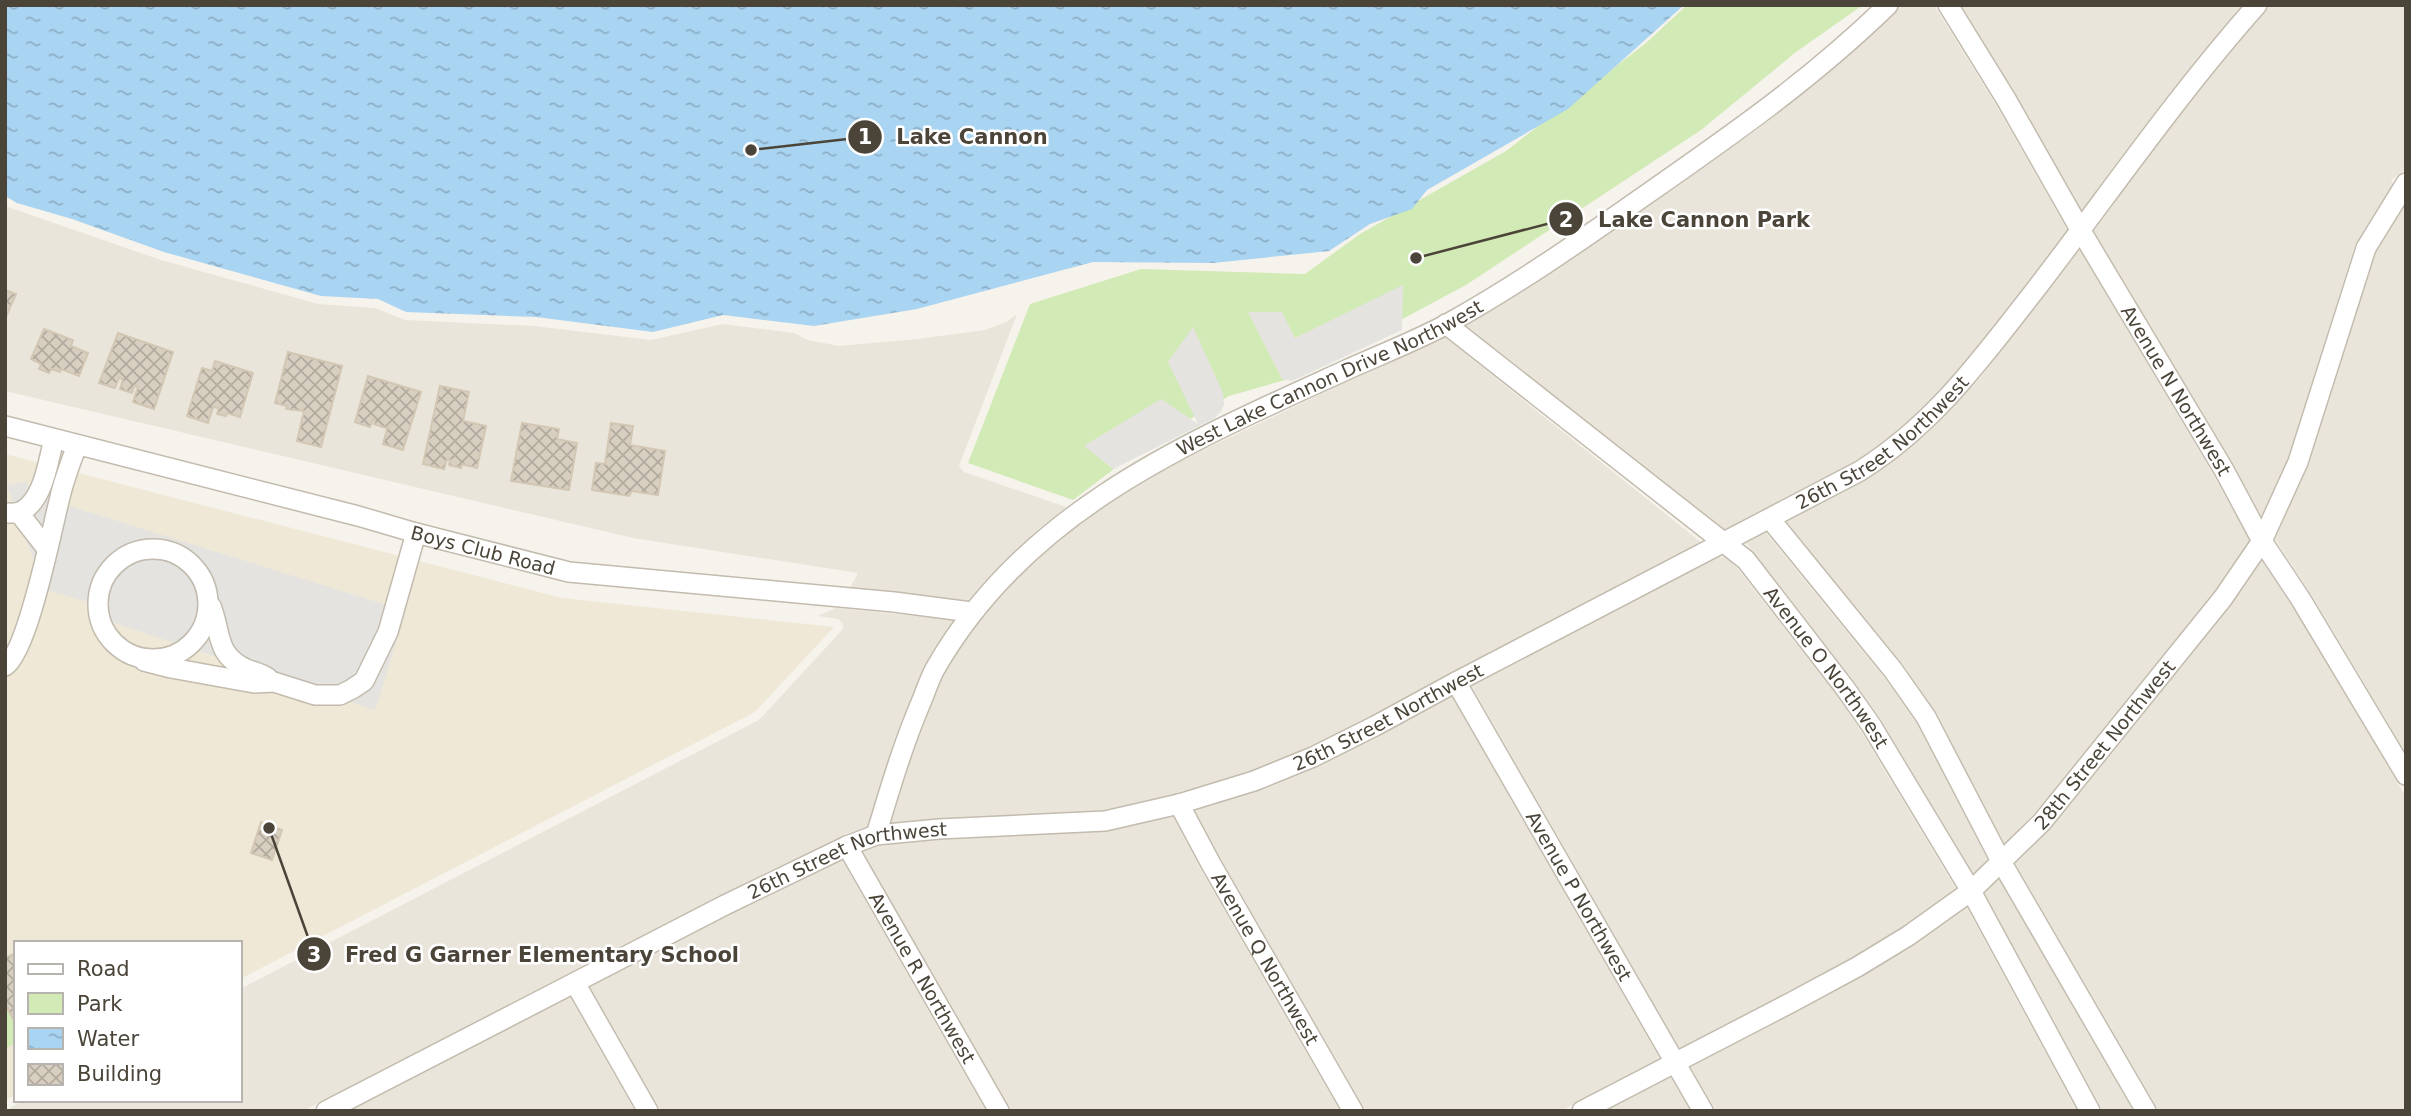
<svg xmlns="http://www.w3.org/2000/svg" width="2411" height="1116" font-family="'DejaVu Sans',sans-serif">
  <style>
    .residential { fill: #eae5da }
    .education { fill: #efe8d6 }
    .park { fill: #d2eab5 }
    .parking { fill: #e5e3e0 }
    .water { fill: url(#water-ripples) }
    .building { fill: url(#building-cross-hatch); stroke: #d3c7b4; stroke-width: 2 }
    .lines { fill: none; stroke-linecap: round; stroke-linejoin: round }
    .minor-casing { stroke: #c2bbae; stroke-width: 22 }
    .minor { stroke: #fff; stroke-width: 19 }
    .labels { text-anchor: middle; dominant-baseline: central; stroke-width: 5; stroke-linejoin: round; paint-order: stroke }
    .street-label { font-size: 19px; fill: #4b4439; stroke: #fff }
    .leader { fill: none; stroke: #4b4439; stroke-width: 2.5 }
    .callout-dot { fill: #4b4439; stroke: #fff; stroke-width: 2.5 }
    .mark-label { font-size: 21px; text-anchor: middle; font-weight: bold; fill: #fff }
    .callout-label { font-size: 21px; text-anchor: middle; font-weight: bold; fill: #4b4439; stroke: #fff; stroke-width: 5; stroke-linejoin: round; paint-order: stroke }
  </style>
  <defs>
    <pattern id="water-ripples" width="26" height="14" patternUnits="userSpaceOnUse" patternTransform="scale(1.75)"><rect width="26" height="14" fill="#a9d4f2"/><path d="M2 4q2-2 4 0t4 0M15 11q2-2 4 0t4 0" fill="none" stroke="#8caec5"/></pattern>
    <pattern id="building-cross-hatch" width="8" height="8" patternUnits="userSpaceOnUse" patternTransform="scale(1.75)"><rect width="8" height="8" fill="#d8cfc1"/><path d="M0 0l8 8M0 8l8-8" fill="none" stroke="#b1aa9e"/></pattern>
  </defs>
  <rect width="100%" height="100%" fill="#f6f3ec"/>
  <!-- residential -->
  <path class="residential" d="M1903,5H1934L1996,105L2068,231L1964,366L1914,420L1877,449L1855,463L1724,532L1464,325L1555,270L1754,132L1823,78Z
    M1961,5H2244L2190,69L2082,211L2015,94Z
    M2271,5H2406V169L2391,180L2393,184L2355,245L2288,459L2262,517L2234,465L2093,230L2207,79Z
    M2405,203H2406V753L2310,592L2275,539L2308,465L2375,251Z
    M5,206L161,260L318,304L375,308L405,320L534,326L651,340L723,324L794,333L808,340L839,346L917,339L985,330L1006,322L1017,314L959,466L964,472L1066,507L1038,529L968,601L850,588L858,573L633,538L5,391Z
    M2079,249L2214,476L2250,541L2214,593L2066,779L2005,845L1935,711L1902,663L1786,522L1865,480L1889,464L1927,434L1981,377Z
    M1443,336L1702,543L1461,667L1371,718L1309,748L1251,771L1185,792L1184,790L1176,794L1104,810L891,823L915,745L943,675L976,623H979L981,616L1051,543L1123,493L1174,464Z
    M1766,533L1884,677L1917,723L1989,862L1974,875L1880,718L1854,681L1746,543Z
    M1726,554L1836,694L1861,731L1956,889L1902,927L1852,958L1680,1049L1471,685L1719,556L1722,558Z
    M2262,560L2291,603L2406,797V1111H2159L2015,863L2082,790L2231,604Z
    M836,608L954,620L923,669L894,741L868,826L866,828L851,832L721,897L303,1111H5L24,1100H240V989L759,720L842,630L843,625L839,619L818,616Z
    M1451,695L1660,1059L1561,1111H1366L1221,859L1195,810L1256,791L1317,766L1380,735Z
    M1173,816L1201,870L1340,1111H1011L862,851L877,845L884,846V844L939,840L1106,830Z
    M842,860L986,1111H661L590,987L729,914Z
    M1999,879L2006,889L2133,1111H2103L1984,892Z
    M1966,906L2077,1111H1716L1690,1066L1862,976L1913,944Z
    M570,997L635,1111H348Z
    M1670,1076L1690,1111H1604Z"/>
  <!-- education -->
  <path class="education" d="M5,454L562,598L834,627L755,712L240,979V943H16V1095L5,1100Z"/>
  <!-- park -->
  <path class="park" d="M1687,5H1863L1796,52L1701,130L1466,285L1292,378L1229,396L1143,447L1073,500L968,463L1030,304L1141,269L1305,274L1360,234L1506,151L1646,43Z
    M5,1004L16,1024V1043L5,1049Z"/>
  <!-- parking -->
  <path class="parking" d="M1403,285L1402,330L1292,381L1282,379L1248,312H1282L1295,338Z
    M1193,327L1223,393L1224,405L1221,411L1215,418L1113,469L1084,446L1161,399L1198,424L1168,362Z
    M26,481L30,489L41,497L406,611L375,710L109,621L110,611L105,607L47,590L50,579L38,560L33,559L7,486Z"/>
  <!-- water -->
  <path class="water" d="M5,5H1684L1568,109L1427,190L1412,209L1370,224L1329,251L1213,263L1093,262L917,309L814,326L723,315L653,332L536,317L406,312L378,299L321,296L164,252L72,219L17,203L5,196Z"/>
  <!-- building -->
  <path class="building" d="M5,290L16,294L5,319Z
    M44,329L73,340L71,346L88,353L79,376L61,369L60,372L51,369L49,373L39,369L41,364L31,359Z
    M118,333L173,352L154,409L133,402L138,387L134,386L132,393L120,389L123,379L119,378L115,388L99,383Z
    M288,352L342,366L321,447L297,441L304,411L286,409L287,406L275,403Z
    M215,361L253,373L240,417L227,413L226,416L217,414L219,408L213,407L208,423L187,416L202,368L212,371Z
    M368,376L421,392L403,450L383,444L388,426L386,428L374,424L375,420L373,419L370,427L355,422Z
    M440,386L469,392L463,421L486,426L477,468L462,464L461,468L449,465L450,460L447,459L444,469L423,464Z
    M522,423L559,429L557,439L577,443L569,490L511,481Z
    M611,423L633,426L630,445L665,451L658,495L632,491L629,496L592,490L596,463L605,464Z
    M261,822L282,830L272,860L251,853Z
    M16,953V1024L5,1004V958Z"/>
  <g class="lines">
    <defs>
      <g id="minor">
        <path id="s1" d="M1948,5L2006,99L2081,231L2224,470L2262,541L2300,598L2406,775"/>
        <path id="s2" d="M1446,324L1746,560L1845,688L1871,725L1971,891L2090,1111"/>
        <path id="s3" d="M5,426L358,516L416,533L569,572L894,602L971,612"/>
        <path d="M5,513C11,513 17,514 22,511C44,499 48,461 54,439"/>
        <path d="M19,513L47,549"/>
        <path d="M1770,519L1893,670L1926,717L2002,863L2146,1111"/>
        <circle cx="153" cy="604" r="55"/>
        <path d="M211,606C222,634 215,654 246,669C254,672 261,673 268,678"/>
        <path d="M144,661L171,668L254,683L274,682L315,695H340L352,689L364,681L388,632L416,533"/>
        <path d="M5,666C28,652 52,528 60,497C64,479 71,462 77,445"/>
        <path id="s4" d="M1456,682L1703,1111"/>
        <path id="s5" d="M1179,804L1211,864L1353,1111"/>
        <path id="s6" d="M876,835C890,789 903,744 922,700C926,690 930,678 935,669C1025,511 1186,443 1344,371C1379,355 1416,341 1449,323C1515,286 1576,244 1637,201C1726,139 1810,81 1888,5"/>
        <path id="s7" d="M847,846L999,1111"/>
        <path d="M575,983L648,1111"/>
        <path id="s8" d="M326,1111L725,905L847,846L876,835L939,829L1105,821L1179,804L1254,781L1313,757L1375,726L1456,682L1860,471C1935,424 1982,358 2036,289C2109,194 2177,95 2257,5"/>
        <path id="s9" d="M1582,1111L1792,1002L1857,967L1908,936L1971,891L2042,822L2223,598L2262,541L2298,462L2366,248L2406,183"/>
      </g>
    </defs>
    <!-- minor casing -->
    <use href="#minor" class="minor-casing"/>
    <!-- minor -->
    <use href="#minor" class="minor"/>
  </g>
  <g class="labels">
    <!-- street labels -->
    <g class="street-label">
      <text stroke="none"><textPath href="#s6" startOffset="676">West Lake Cannon Drive Northwest</textPath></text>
      <text stroke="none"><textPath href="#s1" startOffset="448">Avenue N Northwest</textPath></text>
      <text stroke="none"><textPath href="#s8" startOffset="1715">26th Street Northwest</textPath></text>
      <text stroke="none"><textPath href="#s3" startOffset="494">Boys Club Road</textPath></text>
      <text stroke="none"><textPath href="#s2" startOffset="516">Avenue O Northwest</textPath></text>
      <text stroke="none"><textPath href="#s8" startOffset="1148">26th Street Northwest</textPath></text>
      <text stroke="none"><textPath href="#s9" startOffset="646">28th Street Northwest</textPath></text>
      <text stroke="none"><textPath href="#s8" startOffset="581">26th Street Northwest</textPath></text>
      <text stroke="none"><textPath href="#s4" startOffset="247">Avenue P Northwest</textPath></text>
      <text stroke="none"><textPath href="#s5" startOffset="177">Avenue Q Northwest</textPath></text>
      <text stroke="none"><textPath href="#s7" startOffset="152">Avenue R Northwest</textPath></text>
    </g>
  </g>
  <!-- callouts -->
  <path class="leader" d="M751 150L865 137M1416 258L1566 219M269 828L314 954"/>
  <g class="callout-dot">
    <circle cx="751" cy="150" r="7"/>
    <circle cx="1416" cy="258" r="7"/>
    <circle cx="269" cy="828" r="7"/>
    <circle cx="865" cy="137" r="18"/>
    <circle cx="1566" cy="219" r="18"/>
    <circle cx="314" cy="954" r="18"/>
  </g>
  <g class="mark-label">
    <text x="865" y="144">1</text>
    <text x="1566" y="227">2</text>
    <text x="314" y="962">3</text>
  </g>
  <g class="callout-label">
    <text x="972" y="144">Lake Cannon</text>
    <text x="1704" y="227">Lake Cannon Park</text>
    <text x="542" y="962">Fred G Garner Elementary School</text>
  </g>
  <!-- border -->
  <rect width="2411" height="1116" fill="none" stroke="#4b4439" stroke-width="14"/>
  <!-- legend -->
  <rect x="14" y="941" width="228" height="161" fill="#ffffff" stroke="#b7b4b0" stroke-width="2"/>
  <rect x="28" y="964" width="35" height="10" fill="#ffffff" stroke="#b7b4b0" stroke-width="2"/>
  <text x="77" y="976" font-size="21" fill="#4b4439">Road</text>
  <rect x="28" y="993" width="35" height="21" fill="#d2eab5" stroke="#b7b4b0" stroke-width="2"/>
  <text x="77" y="1011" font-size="21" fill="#4b4439">Park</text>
  <rect x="28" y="1028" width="35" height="21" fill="url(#water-ripples)" stroke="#b7b4b0" stroke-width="2"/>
  <text x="77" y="1046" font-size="21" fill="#4b4439">Water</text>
  <rect x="28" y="1064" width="35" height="21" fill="url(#building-cross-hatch)" stroke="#b7b4b0" stroke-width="2"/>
  <text x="77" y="1081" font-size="21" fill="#4b4439">Building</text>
</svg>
